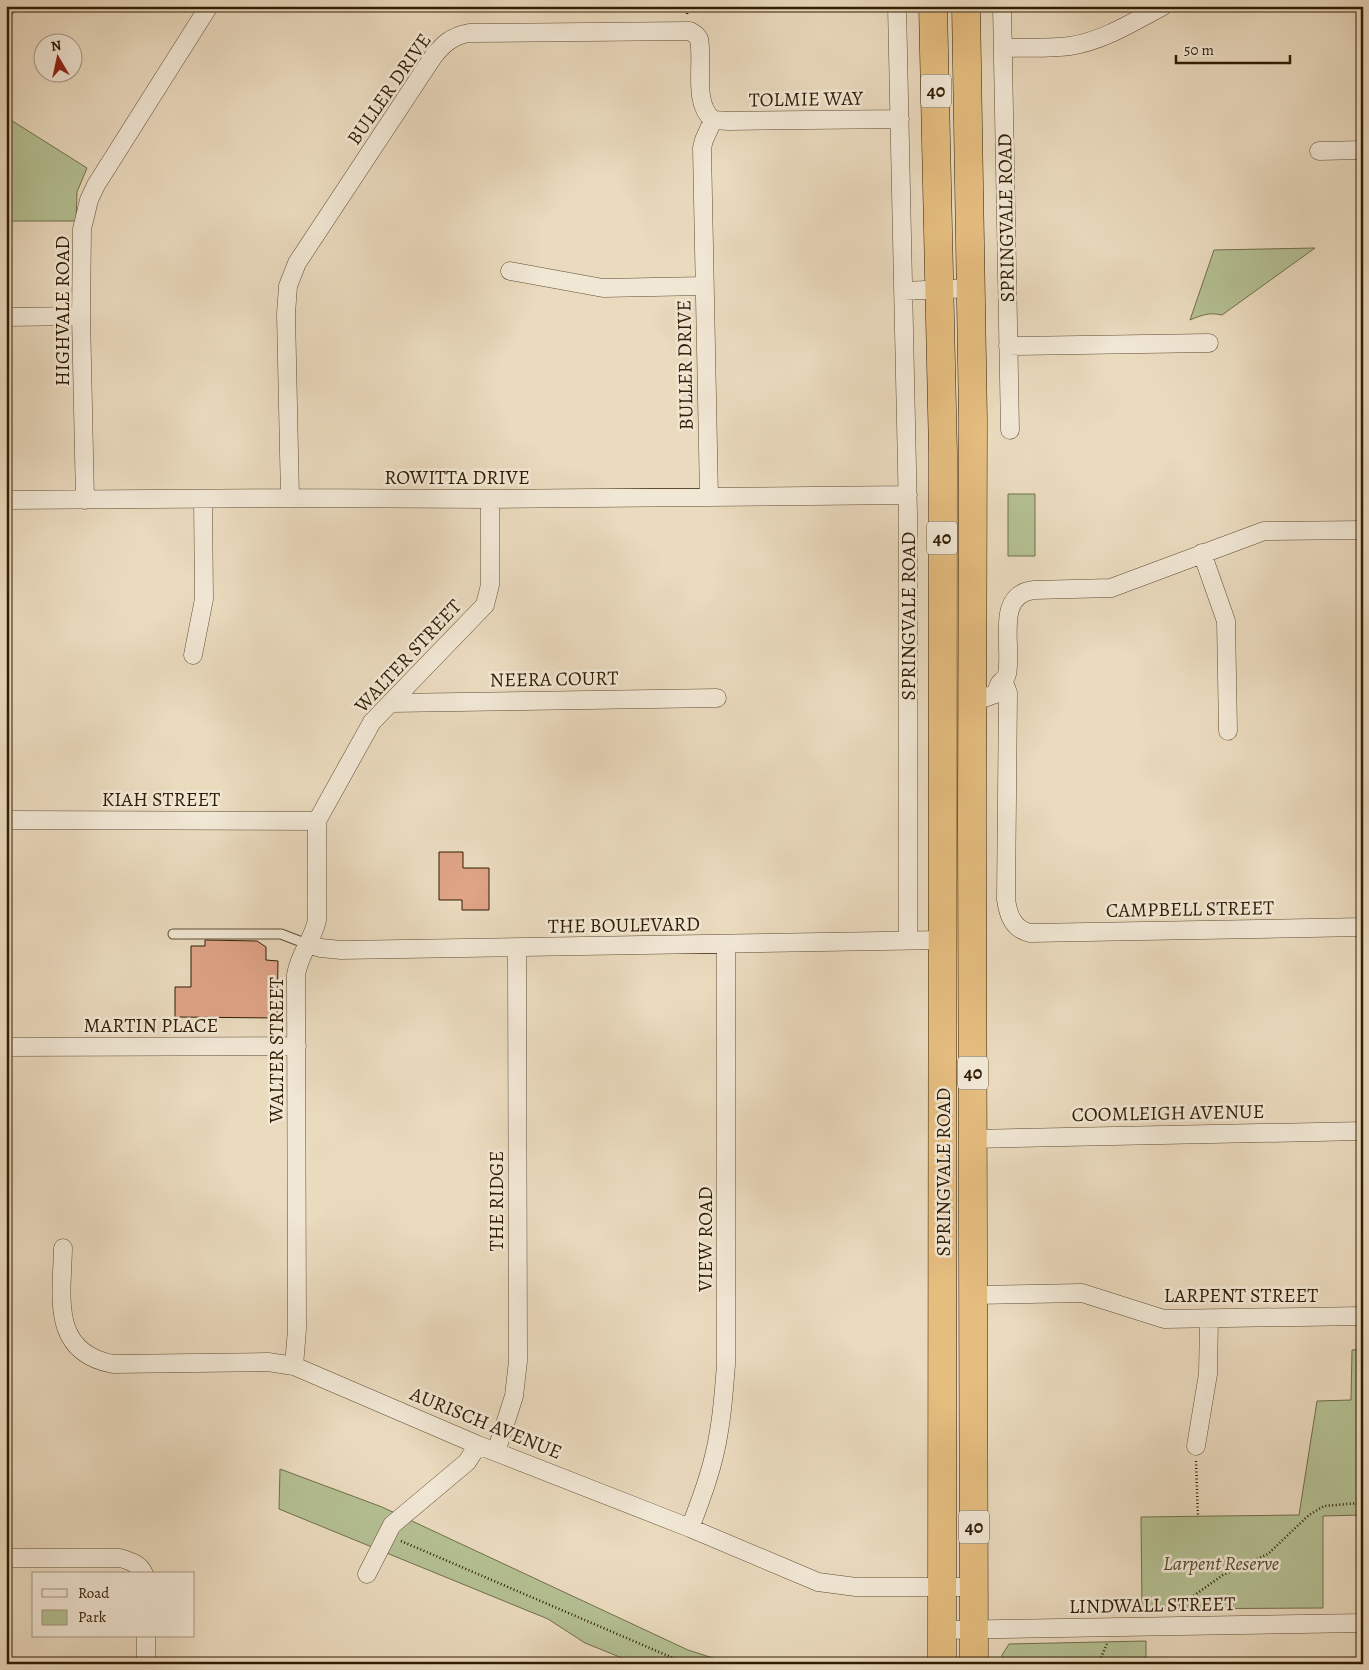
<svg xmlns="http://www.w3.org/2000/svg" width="1369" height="1670" font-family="Alegreya,serif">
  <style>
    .park { fill: #b4c093; stroke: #726e4b }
    .building { fill: #dfa386; stroke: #311d03 }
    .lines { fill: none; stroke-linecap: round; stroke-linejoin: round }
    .service-casing { stroke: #5f4c32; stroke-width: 11 }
    .minor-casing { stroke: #5f4c32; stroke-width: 19 }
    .trunk-casing { stroke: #311d03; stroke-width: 29 }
    .path { stroke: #311d03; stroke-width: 2.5; stroke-dasharray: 1 2.5; stroke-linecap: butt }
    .service { stroke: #f1e7d5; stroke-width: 9 }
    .minor { stroke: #f1e7d5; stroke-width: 18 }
    .trunk { stroke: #e5bd7f; stroke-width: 28 }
    .labels { text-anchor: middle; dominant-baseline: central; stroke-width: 5; stroke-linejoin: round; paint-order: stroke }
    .shield { fill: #f1e7d5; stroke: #6b5a42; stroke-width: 1 }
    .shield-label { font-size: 19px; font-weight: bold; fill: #311d03 }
    .street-label { font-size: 20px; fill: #311d03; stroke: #f1e7d5 }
    .park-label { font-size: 20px; font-style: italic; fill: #584e2e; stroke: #f1e7d5 }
  </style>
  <rect width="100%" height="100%" fill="#eadabe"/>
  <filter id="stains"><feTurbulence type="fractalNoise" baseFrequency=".004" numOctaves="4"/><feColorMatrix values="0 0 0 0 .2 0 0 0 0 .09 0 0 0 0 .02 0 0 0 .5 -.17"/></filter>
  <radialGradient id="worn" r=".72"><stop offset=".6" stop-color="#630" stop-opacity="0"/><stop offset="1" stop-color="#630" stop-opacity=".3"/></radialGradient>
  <!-- park -->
  <path class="park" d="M6,117L87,168L77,192L76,221H6Z
    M1315,248L1222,315C1209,312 1202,315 1190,320L1214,250Z
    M1008,494H1035V556H1008Z
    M1363,1349V1515L1323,1516V1608L1142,1609L1141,1517L1299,1515L1317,1401L1351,1400L1352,1350Z
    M280,1469L382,1507L688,1650L732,1664H637L585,1643L548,1619L279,1509Z
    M1146,1641V1664H1002V1655L1009,1644Z"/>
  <!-- building -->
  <path class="building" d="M439,852H463V868H489V910H462V900H439Z
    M205,940L257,941L266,947V960L278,961L277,1018L175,1017V987H191V946H205Z"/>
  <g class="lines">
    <defs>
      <path id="service" d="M173,934H281L307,944"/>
      <path id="minor" d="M897,6L908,515V940
        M1002,6L1010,430
        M6,8L7,6
        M1003,48C1025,47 1048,49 1070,46C1103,41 1133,22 1163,6
        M713,120L729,121L900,119
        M1319,151L1363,150
        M510,271L603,288L704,286
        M903,291L972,288
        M6,317L81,316
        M1008,346L1209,343
        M709,497L702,148L704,140L713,120
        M290,498L286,314L288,286L297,263L433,57C443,44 452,36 469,33L690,31L696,35L699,39C704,63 692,103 713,120
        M6,500L290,498L490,499L908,495
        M85,500L81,316L82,229L89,200L96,185L209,6
        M1202,553L1226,621L1228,731
        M193,655L204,599L203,499
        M1003,680L1008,693L1006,899C1008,915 1013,929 1030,933L1363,927
        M973,702L995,694C997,691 998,686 1000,683C1003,680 1006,679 1007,674C1013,647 994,594 1034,590L1111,588L1264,531L1363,530
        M391,703L717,698
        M6,820L317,821
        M307,944L321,948L341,950L942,940
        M6,1047L297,1046
        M973,1139L1363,1131
        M63,1248C62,1297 50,1352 113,1364L268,1362L294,1366L478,1445L690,1528L818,1582L856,1587H974
        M973,1295L1082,1293L1164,1319L1363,1316
        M294,1366L297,1329L296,975C299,954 313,940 317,920V821L372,722L485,605L490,585V499
        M1196,1446L1208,1374L1209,1319
        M496,1452L514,1396L518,1361L517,948
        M690,1528C702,1497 714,1465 719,1431C723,1409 724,1387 726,1365V944
        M6,1558H120C130,1561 140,1564 144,1574
        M367,1574L392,1525L467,1462L478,1445
        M942,1630L1363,1623
        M146,1664V1636"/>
      <path id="trunk" d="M933,6L943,453L942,1664
        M966,6L973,420L972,818L974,1664"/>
    </defs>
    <!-- service casing -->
    <use href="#service" class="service-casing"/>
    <!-- minor casing -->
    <use href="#minor" class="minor-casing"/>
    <!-- trunk casing -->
    <use href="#trunk" class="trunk-casing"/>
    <!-- path -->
    <path class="path" d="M687,14L689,6
      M1196,1461L1198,1517
      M401,1541L687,1664
      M1178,1609L1179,1606L1223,1575L1268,1554L1309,1515L1324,1506L1359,1503L1363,1501
      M1098,1664L1107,1644"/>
    <!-- service -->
    <use href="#service" class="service"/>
    <!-- minor -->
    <use href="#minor" class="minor"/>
    <!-- trunk -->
    <use href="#trunk" class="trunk"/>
  </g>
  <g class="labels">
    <!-- shield labels -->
    <g class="shield">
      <rect x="921" y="74.5" width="30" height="33" rx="4"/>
      <rect x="927" y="521.5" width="30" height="33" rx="4"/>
      <rect x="958" y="1056.5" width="30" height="33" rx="4"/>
      <rect x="959" y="1510.5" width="30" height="33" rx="4"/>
    </g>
    <g class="shield-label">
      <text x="936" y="91">40</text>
      <text x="942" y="538">40</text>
      <text x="973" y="1073">40</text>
      <text x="974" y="1527">40</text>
    </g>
    <!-- street labels -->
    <g class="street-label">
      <text transform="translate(389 89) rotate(-55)">BULLER DRIVE</text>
      <text transform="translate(806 99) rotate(-1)">TOLMIE WAY</text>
      <text transform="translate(1006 218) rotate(-91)">SPRINGVALE ROAD</text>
      <text transform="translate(62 311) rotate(-90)">HIGHVALE ROAD</text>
      <text transform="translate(685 365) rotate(-91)">BULLER DRIVE</text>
      <text x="457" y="477">ROWITTA DRIVE</text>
      <text transform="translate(908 616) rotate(-90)">SPRINGVALE ROAD</text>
      <text transform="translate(408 656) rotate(-47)">WALTER STREET</text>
      <text transform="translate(554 679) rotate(-1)">NEERA COURT</text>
      <text x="161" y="799">KIAH STREET</text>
      <text transform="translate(1190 909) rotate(-1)">CAMPBELL STREET</text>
      <text transform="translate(624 925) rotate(-1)">THE BOULEVARD</text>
      <text x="151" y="1025">MARTIN PLACE</text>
      <text transform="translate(276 1050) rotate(-90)">WALTER STREET</text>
      <text transform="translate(1168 1113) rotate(-1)">COOMLEIGH AVENUE</text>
      <text transform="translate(943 1172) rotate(-90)">SPRINGVALE ROAD</text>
      <text transform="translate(496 1201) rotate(-90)">THE RIDGE</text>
      <text transform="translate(705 1239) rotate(-90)">VIEW ROAD</text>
      <text x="1241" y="1295">LARPENT STREET</text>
      <text transform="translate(486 1423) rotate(22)">AURISCH AVENUE</text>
      <text transform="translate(1152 1605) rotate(-1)">LINDWALL STREET</text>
    </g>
    <!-- park labels -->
    <g class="park-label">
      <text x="1221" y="1563">Larpent Reserve</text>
    </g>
  </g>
  <!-- margin -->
  <rect width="1369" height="1670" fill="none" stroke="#eadabe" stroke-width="25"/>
  <rect x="8" y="8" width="1354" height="1655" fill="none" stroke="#311d03" stroke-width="2.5"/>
  <rect x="12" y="12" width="1344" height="1645" fill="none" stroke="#311d03"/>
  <!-- legend -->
  <rect x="32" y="1572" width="162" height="65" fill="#f1e7d5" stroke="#a49681"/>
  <rect x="42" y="1589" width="25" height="8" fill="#f1e7d5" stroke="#a49681"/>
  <text x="78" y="1598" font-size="15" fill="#311d03">Road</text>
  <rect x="42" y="1610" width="25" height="15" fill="#b4c093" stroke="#a49681"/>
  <text x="78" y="1622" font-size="15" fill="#311d03">Park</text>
  <!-- north arrow -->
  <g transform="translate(58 58) rotate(351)"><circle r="24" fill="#f1e7d5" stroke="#a49681"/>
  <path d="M0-4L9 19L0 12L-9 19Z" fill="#8f2418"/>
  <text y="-8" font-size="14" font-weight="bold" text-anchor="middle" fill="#311d03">N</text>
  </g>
  <!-- scale -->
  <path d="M1176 55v8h114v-8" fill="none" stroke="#311d03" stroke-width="2.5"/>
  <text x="1184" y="55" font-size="15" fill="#311d03" stroke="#f1e7d5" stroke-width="4" paint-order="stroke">50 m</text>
  <rect width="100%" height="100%" filter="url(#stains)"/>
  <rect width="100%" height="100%" fill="url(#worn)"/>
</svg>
